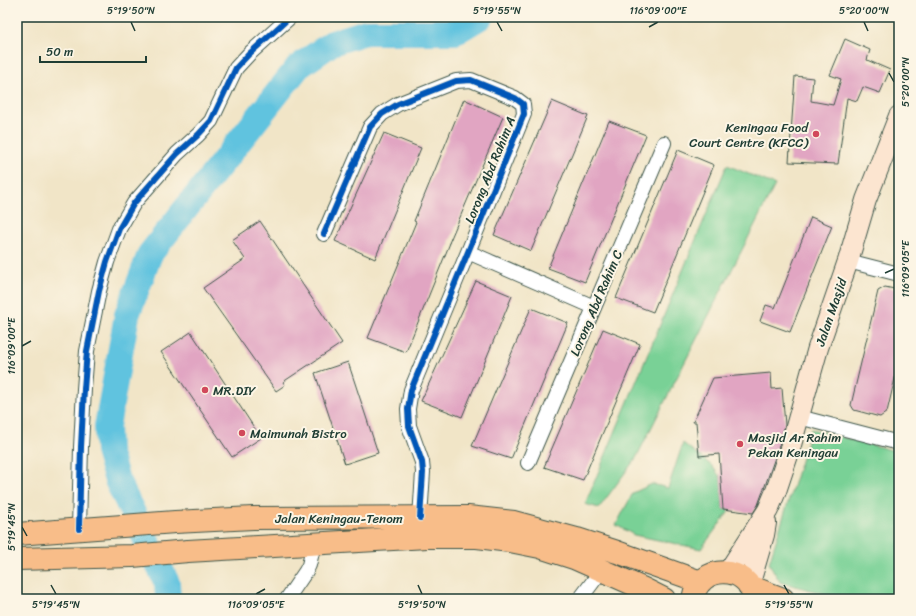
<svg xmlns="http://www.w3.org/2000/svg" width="916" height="616" font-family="Sriracha,sans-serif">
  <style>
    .green { fill: #79d196; stroke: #4c8765 }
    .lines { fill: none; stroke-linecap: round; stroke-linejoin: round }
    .river { stroke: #61c3df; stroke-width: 26 }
    .building { fill: #e1a5c2 }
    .street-casing { stroke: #3e564a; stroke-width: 16 }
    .secondary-casing { stroke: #3e564a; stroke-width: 22 }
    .primary-casing { stroke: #3e564a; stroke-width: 24 }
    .street { stroke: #fff; stroke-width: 14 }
    .secondary { stroke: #fce5d0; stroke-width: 20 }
    .primary { stroke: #f8bd89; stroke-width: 22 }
    .cycleway-casing { stroke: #fcf5e5; stroke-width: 8 }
    .cycleway { stroke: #0057b8; stroke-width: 6 }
    .ticks { fill: none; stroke: #1f3d34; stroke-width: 1.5 }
    .poi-dot { fill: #d1495b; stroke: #fcf5e5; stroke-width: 1.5 }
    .labels { text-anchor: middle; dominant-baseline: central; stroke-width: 4; stroke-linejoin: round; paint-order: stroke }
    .poi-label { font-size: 13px; fill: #1f3d34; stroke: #fcf5e5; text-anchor: start }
    .street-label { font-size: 13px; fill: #1f3d34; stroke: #fcf5e5 }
    .neatline { fill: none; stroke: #1f3d34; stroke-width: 1.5 }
    .ticks-label { font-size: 10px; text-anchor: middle; fill: #1f3d34 }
  </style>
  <rect width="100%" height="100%" fill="#fcf5e5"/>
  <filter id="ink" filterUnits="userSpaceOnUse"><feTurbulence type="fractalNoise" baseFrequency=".025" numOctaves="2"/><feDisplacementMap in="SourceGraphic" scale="8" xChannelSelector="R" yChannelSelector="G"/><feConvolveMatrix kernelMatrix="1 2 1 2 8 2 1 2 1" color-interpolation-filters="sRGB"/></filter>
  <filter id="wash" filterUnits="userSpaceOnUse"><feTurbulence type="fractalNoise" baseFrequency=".012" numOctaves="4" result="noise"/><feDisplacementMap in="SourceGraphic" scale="16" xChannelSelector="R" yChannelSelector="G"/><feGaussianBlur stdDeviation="0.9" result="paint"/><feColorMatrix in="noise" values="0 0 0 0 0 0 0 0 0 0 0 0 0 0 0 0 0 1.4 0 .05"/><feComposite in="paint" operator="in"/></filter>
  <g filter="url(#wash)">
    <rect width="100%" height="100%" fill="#f1e5c7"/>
    <!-- green -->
    <path class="green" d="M727,165L775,185L636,458L599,508L585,504Z
      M811,429L899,452V599H845L780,582L769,563Z
      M683,443L712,466L721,478L723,509L730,510L701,549L634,535L616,525L633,493L652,484L668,488Z"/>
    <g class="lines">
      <!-- river -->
      <path class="river" d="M168,599L167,583L117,480L108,451L107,426L127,315L150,254L298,67L332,43L366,32H455L480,17"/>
    </g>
    <g id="blocks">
      <!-- building -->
      <path class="building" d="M845,39L870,50L867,60L890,70L880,93L863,87L857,101L847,98L838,164L789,162L795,76L813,78L811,101L833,105L841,79L830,75Z
        M464,99L503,117L449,243H450L406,352L368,338L416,222L414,221Z
        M552,101L588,116L531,251L494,235Z
        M609,121L646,135L585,282L548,268Z
        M384,133L421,148L375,259L335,241Z
        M678,150L714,165L653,312L616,298Z
        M811,217L832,226L790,332L760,321L766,305L775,308Z
        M260,221L342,343L283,382L285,385L276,391L203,288L245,259L232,240Z
        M476,281L512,296L462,417L421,401Z
        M885,287L899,290V361L887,412L880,417L854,410L851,405L878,291Z
        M531,308L568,323L511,459L472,446Z
        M603,329L640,344L583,480L544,467Z
        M191,332L261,438L232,457L161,352Z
        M348,362L378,453L345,464L315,373Z
        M771,373L772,389L782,388L785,425L778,449L766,483L758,505L753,513L723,509L719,454L699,456L696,422H693L713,378Z"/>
    </g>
  </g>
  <g filter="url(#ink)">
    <use href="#blocks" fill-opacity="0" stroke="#3e564a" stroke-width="1"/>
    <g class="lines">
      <defs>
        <path id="street" d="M324,234L370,127L382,114L398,104L456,81L471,80L515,98L523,104L524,114L468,252L411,390L408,409L409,426L422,462L423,472L420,518
          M468,252L594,307
          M848,261L899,274
          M799,417L899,443
          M528,463L664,143
          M79,529L81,447L84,389L87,351L99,291L107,262L119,229L134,203L177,154L198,135L211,121L236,68L249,54L290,17
          M287,599L306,571L309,565L314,544
          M580,599L601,571"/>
        <path id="secondary" d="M728,572L768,510L776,491L789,452L818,348L848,261L866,200L899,116
          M749,586L764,535L766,523"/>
        <path id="primary" d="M17,534L175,522L253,518L468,517L514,522L577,539L617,552L701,582
          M17,559L132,556L188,551L427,537H477L510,541L540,547L574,558L644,589L664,599
          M749,586L783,599
          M693,599C698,563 750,564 754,599"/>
      </defs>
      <!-- street casing -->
      <use href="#street" class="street-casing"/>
      <!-- secondary casing -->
      <use href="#secondary" class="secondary-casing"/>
      <!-- primary casing -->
      <use href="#primary" class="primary-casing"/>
      <!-- street -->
      <use href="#street" class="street"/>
      <!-- secondary -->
      <use href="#secondary" class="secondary"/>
      <!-- primary -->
      <use href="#primary" class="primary"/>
      <defs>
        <path id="cycleway" d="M324,234L370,127L382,114L398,104L456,81L471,80L515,98L523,104L524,114L468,252L411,390L408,409L409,426L422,462L423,472L420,518
          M79,529L81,447L84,389L87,351L99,291L107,262L119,229L134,203L177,154L198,135L211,121L236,68L249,54L290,17"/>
      </defs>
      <!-- cycleway casing -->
      <use href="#cycleway" class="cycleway-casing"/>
      <!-- cycleway -->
      <use href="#cycleway" class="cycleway"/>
    </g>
  </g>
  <!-- ticks -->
  <path class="ticks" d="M131,22L135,31M497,22L502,31M864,22L868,31M649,27L658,22M889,73L894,82M885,273L894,269M22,346L31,341M22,527L27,536M51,585L56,594M418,585L422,594M784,585L789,594M256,594L265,589"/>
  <!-- markers -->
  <g class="poi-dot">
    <circle cx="816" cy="134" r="4"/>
    <circle cx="205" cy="390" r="4"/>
    <circle cx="242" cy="433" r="4"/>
    <circle cx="740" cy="444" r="4"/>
  </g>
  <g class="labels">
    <!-- poi labels -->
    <g class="poi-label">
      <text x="808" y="127" text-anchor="end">Keningau Food<tspan x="808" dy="15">Court Centre (KFCC)</tspan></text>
      <text x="213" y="390">MR.DIY</text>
      <text x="250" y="433">Maimunah Bistro</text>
      <text x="748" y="437">Masjid Ar Rahim<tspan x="748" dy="15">Pekan Keningau</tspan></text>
    </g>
    <!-- street labels -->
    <g class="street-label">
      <text transform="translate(490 170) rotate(-68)">Lorong Abd Rahim A</text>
      <text transform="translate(596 303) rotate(-67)">Lorong Abd Rahim C</text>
      <text transform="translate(831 312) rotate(-71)">Jalan Masjid</text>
      <text x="339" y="518">Jalan Keningau-Tenom</text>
    </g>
  </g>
  <!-- margin -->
  <rect width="916" height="616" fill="none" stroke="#fcf5e5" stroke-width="44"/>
  <!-- scale -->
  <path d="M40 56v6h106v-6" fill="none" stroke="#1f3d34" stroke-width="2"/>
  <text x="46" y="56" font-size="12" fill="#1f3d34" stroke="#fcf5e5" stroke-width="3" paint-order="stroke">50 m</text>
  <rect x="22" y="22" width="872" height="572" class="neatline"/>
  <g class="ticks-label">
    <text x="131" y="14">5°19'50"N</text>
    <text x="497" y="14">5°19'55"N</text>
    <text x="658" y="14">116°09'00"E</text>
    <text x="864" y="14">5°20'00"N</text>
    <text transform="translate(905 82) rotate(-90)" y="4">5°20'00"N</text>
    <text transform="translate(905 269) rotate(-90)" y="4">116°09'05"E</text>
    <text transform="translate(11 346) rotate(-90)" y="4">116°09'00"E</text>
    <text transform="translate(11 527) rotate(-90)" y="4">5°19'45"N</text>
    <text x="56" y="608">5°19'45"N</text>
    <text x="256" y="608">116°09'05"E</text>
    <text x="422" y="608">5°19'50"N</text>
    <text x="789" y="608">5°19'55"N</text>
  </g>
</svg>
